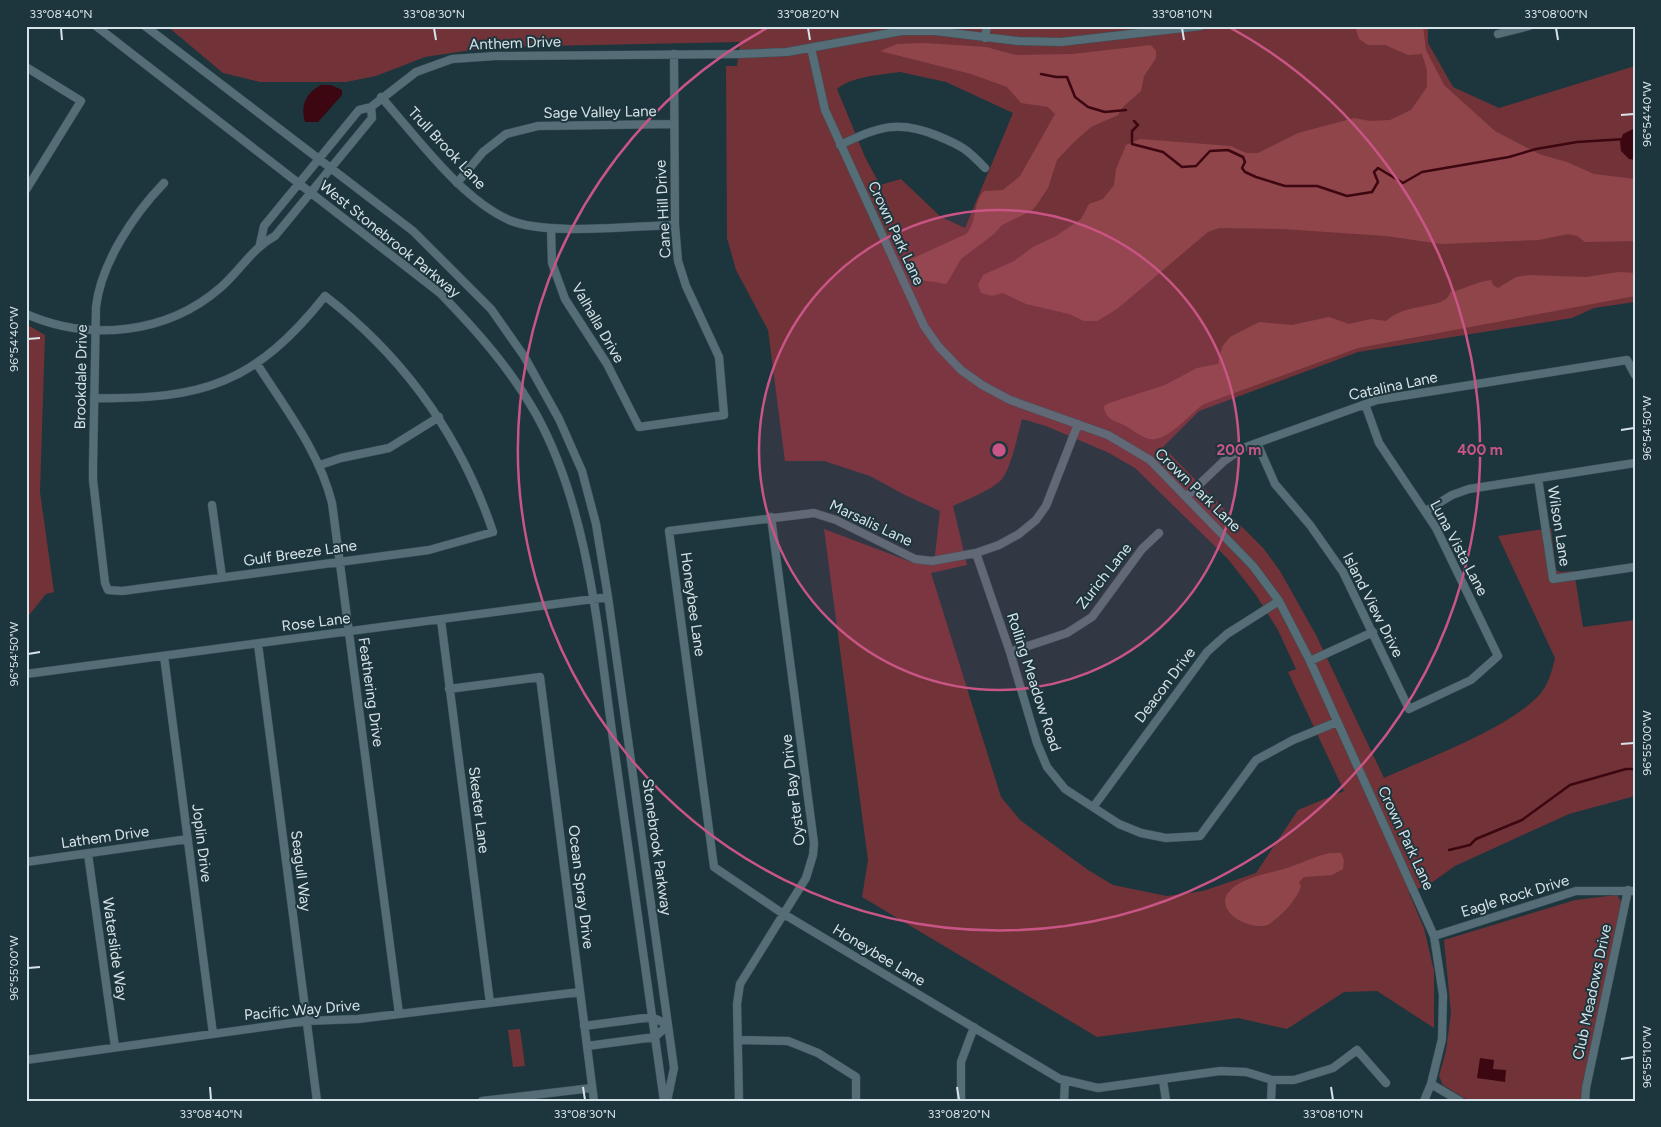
<svg xmlns="http://www.w3.org/2000/svg" width="1661" height="1127" font-family="Figtree,sans-serif">
  <style>
    .green { fill: #723338; fill-rule: evenodd }
    .forest { fill: #90454b }
    .water { fill: #3c0710 }
    .lines { fill: none; stroke-linecap: round; stroke-linejoin: round }
    .stream { stroke: #3c0710; stroke-width: 2.5 }
    .minor-casing { stroke: #3b5056; stroke-width: 9 }
    .minor { stroke: #546d76; stroke-width: 8 }
    .ticks { fill: none; stroke: #d6e3e8; stroke-width: 2 }
    .ring { fill: none; stroke: #c85585; stroke-width: 2.5 }
    .labels { text-anchor: middle; dominant-baseline: central; stroke-width: 4; stroke-linejoin: round; paint-order: stroke }
    .street-label { font-size: 15px; fill: #d6e3e8; stroke: #1d353c }
    .centre { fill: #c85585; stroke: #1d353c; stroke-width: 2.5 }
    .ring-label { font-size: 15px; text-anchor: middle; font-weight: bold; fill: #c85585; stroke: #1d353c; stroke-width: 4; stroke-linejoin: round; paint-order: stroke }
    .neatline { fill: none; stroke: #d6e3e8; stroke-width: 2 }
    .ticks-label { font-size: 12px; text-anchor: middle; fill: #d6e3e8 }
  </style>
  <rect width="100%" height="100%" fill="#1d353c"/>
  <!-- green -->
  <path class="green" d="M167,26H1428V43L1453,87L1499,108L1635,66V302L1594,308L1572,318L1358,352L1199,411L1163,447L1264,549L1280,571L1316,635L1384,778C1427,758 1511,728 1541,693C1549,683 1552,670 1555,658L1498,536L1551,528L1556,570L1560,572L1574,571L1583,627L1635,620V796L1569,814L1455,866L1431,883L1409,893L1424,928L1434,971V1028L1377,991L1344,992L1287,1029L1238,1018L1097,1037L862,897L868,860L824,529L914,563L934,564L940,511L905,495L870,476L824,461H785L768,330L736,270L727,238L726,66H737L740,42L491,47L425,57L376,76L346,82H260L223,73ZM900,72L946,82L1013,113L965,228L941,217L901,179L880,185L865,157L837,89C852,76 881,75 900,72ZM1022,419L1046,426L1107,452L1135,468L1228,559L1256,595L1278,630L1296,669L1288,672L1344,791L1298,810L1256,873L1203,891L1167,896L1113,885L1088,870L1020,820L1001,797L931,573L967,565L953,506C964,501 994,489 1002,479C1011,468 1018,434 1022,419Z
    M26,324L45,335L40,492L54,592L46,594L26,619Z
    M1617,895L1623,905L1583,1082L1580,1101H1469L1443,1085L1439,1076L1446,1051L1451,1013L1444,940L1575,900Z
    M520,1029L525,1066L513,1067L508,1030Z"/>
  <!-- forest -->
  <path class="forest" d="M1355,26H1423L1426,50L1444,85L1495,131L1539,154L1567,162L1594,174L1635,179V241L1585,242L1577,236L1568,234L1539,240L1441,244L1386,236L1282,229L1219,228L1208,232L1117,309L1097,321H1084L1069,314L1026,304L1003,293L992,296L981,293L978,285L983,275L1014,261L1033,247L1056,236L1081,219L1089,204L1103,199L1114,185L1116,169L1126,145L1140,139L1231,146L1246,153H1258L1298,133L1354,118L1370,121L1390,120L1411,110L1427,87V70L1422,54L1408,55L1385,45H1368L1359,39Z
    M924,43L986,47L1016,55L1072,54L1151,45L1156,51V58L1144,76L1141,91L1123,107L1118,115L1091,127L1073,143L1057,160L1048,188L1036,206L1031,211L1002,225L994,234L961,259L947,283C942,285 941,283 935,282C915,279 912,283 909,260L966,234C978,222 972,203 984,191L1003,190L1020,176L1055,114L1048,107L1021,103L1007,87L971,74L880,51L897,44Z
    M1618,272L1635,273V296L1358,348L1204,404C1189,414 1165,446 1146,438C1137,434 1130,428 1122,424C1113,421 1104,417 1104,406L1109,403L1165,385L1197,368L1218,364L1222,347L1230,337L1259,322L1292,325L1329,317L1349,324L1371,319L1386,321C1406,303 1435,309 1447,298C1449,296 1449,294 1451,292C1465,289 1478,281 1491,280L1493,285L1498,288L1516,277L1529,275L1586,277Z
    M1330,853H1341L1344,860L1343,869L1332,875L1304,877L1299,882L1301,887C1295,902 1282,915 1268,925C1246,931 1207,907 1235,886C1251,875 1272,873 1290,867C1304,862 1316,856 1330,853Z"/>
  <!-- water -->
  <path class="water" d="M321,85H331L342,90V95L318,122H305C300,105 306,93 321,85Z
    M1635,128V160L1629,159L1621,151L1620,142L1623,134Z
    M1480,1058L1494,1060L1493,1069L1506,1070L1505,1082L1477,1078Z"/>
  <g class="lines">
    <!-- stream -->
    <path class="stream" d="M1041,74L1056,77H1067L1075,97L1088,107L1105,112L1126,110
      M1134,121L1138,125L1132,131V144L1163,152L1182,167L1196,166L1210,151L1228,150L1243,157L1245,162L1242,168L1245,172L1256,177L1285,186H1317L1347,196L1372,192L1378,182L1374,172L1378,168L1403,183L1422,172L1509,157L1536,149L1577,142L1625,139
      M1449,850L1470,845L1476,839L1522,820L1570,785L1626,769H1635"/>
    <defs>
      <path id="minor" d="M96,26L440,293C476,330 510,368 536,414C589,510 598,632 613,739C630,859 647,980 664,1101
        M145,26L413,231L491,309L524,356L559,419L582,471L596,524L608,597L674,1068L667,1101
        M1498,34L1529,26
        M985,38L987,26
        M811,48L825,110L924,326L939,347L961,370L982,385L1010,400L1108,435L1150,460L1253,566L1279,601L1310,661L1434,936L1443,995L1442,1039L1431,1084L1424,1101
        M26,67L81,101L26,190
        M381,97C417,137 460,198 509,220C547,236 632,226 675,225
        M840,145C878,127 898,119 938,136C962,146 967,149 985,168
        M457,183L483,152L506,134L538,126L674,124
        M551,229L552,263L565,299L607,364L639,427L724,415L719,357L686,286L678,261L675,225L674,54
        M260,244L264,226L359,110L371,107L416,72L452,59L495,56L740,54L787,52L902,31H935L1018,41L1061,42L1201,26
        M26,314C90,342 167,334 220,288C240,271 252,248 275,236L372,118L371,107
        M257,364C285,408 319,451 332,503L399,1014
        M94,398C203,400 256,383 325,296C405,358 461,437 493,532L429,550L122,591L108,590L105,583L93,480V466L96,307C101,263 134,214 164,183
        M1078,424L1046,506L1036,520L1019,534L999,545L976,553L932,561L915,559L836,520L814,513L669,531L714,867L782,913L1060,1079L1098,1088L1220,1071L1246,1072L1272,1080H1294L1333,1068L1357,1050L1386,1083
        M1257,443L1275,484L1310,525L1343,572L1409,709L1471,680L1498,656L1436,528L1379,443L1365,404
        M320,465L341,458L389,448L439,417
        M1538,478L1553,579L1635,567
        M1187,496L1224,461L1243,448L1377,400L1627,360L1635,375
        M212,505L222,577
        M1426,511L1452,495L1469,489L1635,463
        M976,553L1010,652L1037,743L1047,767L1065,789L1119,824L1141,833L1166,838L1200,836L1256,760L1293,740L1337,722
        M441,620L490,1003
        M258,644L317,1101
        M1010,652L1067,633L1092,617L1142,549L1159,533
        M164,656L213,1034
        M1310,661L1373,632
        M26,674L608,597
        M449,689L540,677L594,1101
        M1094,806L1207,652L1227,634L1279,601
        M88,854L115,1047
        M26,862L188,839
        M1434,936L1576,891H1635
        M584,1026L652,1017L668,1025L655,1037L587,1046
        M738,1040L788,1041L818,1053L856,1077V1101
        M26,1060L306,1021L358,1019L580,992
        M1163,1080L1166,1101
        M1431,1084L1460,1101
        M482,1101L592,1088
        M739,1101L737,1004L740,984L806,878L813,855L814,843L771,517
        M961,1101V1062L974,1027
        M1064,1101L1065,1081
        M1271,1101L1272,1080
        M1585,1101L1586,1088L1628,890"/>
    </defs>
    <!-- minor casing -->
    <use href="#minor" class="minor-casing"/>
    <!-- minor -->
    <use href="#minor" class="minor"/>
  </g>
  <!-- ticks -->
  <path class="ticks" d="M61,28L62,40M434,28L436,40M808,28L810,40M1182,28L1184,40M1556,28L1558,40M1621,115L1634,114M28,339L40,338M1621,430L1634,428M28,654L40,652M1621,744L1634,743M28,968L40,967M1621,1059L1634,1057M210,1087L211,1100M583,1087L585,1100M957,1087L959,1100M1331,1087L1333,1100"/>
  <!-- distance rings -->
  <circle cx="999" cy="450" r="240" fill="#c85585" fill-opacity=".12"/>
  <g class="ring">
    <circle cx="999" cy="450" r="240"/>
    <path d="M1229 27A481 481 0 1 1 769 27"/>
  </g>
  <g class="labels">
    <!-- street labels -->
    <g class="street-label">
      <text transform="translate(515 43) rotate(-2)">Anthem Drive</text>
      <text transform="translate(600 112) rotate(-1)">Sage Valley Lane</text>
      <text transform="translate(447 148) rotate(47)">Trull Brook Lane</text>
      <text transform="translate(663 209) rotate(-93)">Cane Hill Drive</text>
      <text transform="translate(896 233) rotate(65)">Crown Park Lane</text>
      <text transform="translate(390 239) rotate(39)">West Stonebrook Parkway</text>
      <text transform="translate(598 323) rotate(60)">Valhalla Drive</text>
      <text transform="translate(81 377) rotate(-89)">Brookdale Drive</text>
      <text transform="translate(1393 386) rotate(-12)">Catalina Lane</text>
      <text transform="translate(1198 490) rotate(44)">Crown Park Lane</text>
      <text transform="translate(871 523) rotate(25)">Marsalis Lane</text>
      <text transform="translate(1559 526) rotate(81)">Wilson Lane</text>
      <text transform="translate(1459 548) rotate(62)">Luna Vista Lane</text>
      <text transform="translate(300 553) rotate(-8)">Gulf Breeze Lane</text>
      <text transform="translate(1104 576) rotate(-52)">Zurich Lane</text>
      <text transform="translate(693 604) rotate(82)">Honeybee Lane</text>
      <text transform="translate(1373 605) rotate(63)">Island View Drive</text>
      <text transform="translate(316 622) rotate(-7)">Rose Lane</text>
      <text transform="translate(1034 682) rotate(72)">Rolling Meadow Road</text>
      <text transform="translate(1165 685) rotate(-53)">Deacon Drive</text>
      <text transform="translate(371 692) rotate(82)">Feathering Drive</text>
      <text transform="translate(793 790) rotate(-97)">Oyster Bay Drive</text>
      <text transform="translate(479 810) rotate(83)">Skeeter Lane</text>
      <text transform="translate(105 837) rotate(-8)">Lathem Drive</text>
      <text transform="translate(1406 838) rotate(65)">Crown Park Lane</text>
      <text transform="translate(202 843) rotate(83)">Joplin Drive</text>
      <text transform="translate(657 847) rotate(82)">Stonebrook Parkway</text>
      <text transform="translate(301 871) rotate(83)">Seagull Way</text>
      <text transform="translate(581 887) rotate(83)">Ocean Spray Drive</text>
      <text transform="translate(1515 896) rotate(-17)">Eagle Rock Drive</text>
      <text transform="translate(115 949) rotate(82)">Waterslide Way</text>
      <text transform="translate(879 955) rotate(31)">Honeybee Lane</text>
      <text transform="translate(1592 992) rotate(-78)">Club Meadows Drive</text>
      <text transform="translate(302 1010) rotate(-5)">Pacific Way Drive</text>
    </g>
  </g>
  <circle cx="999" cy="450" r="8" class="centre"/>
  <g class="ring-label">
    <text x="1239" y="455">200 m</text>
    <text x="1480" y="455">400 m</text>
  </g>
  <!-- border -->
  <rect width="1661" height="1127" fill="none" stroke="#1d353c" stroke-width="55"/>
  <rect x="28" y="28" width="1606" height="1072" class="neatline"/>
  <g class="ticks-label">
    <text x="61" y="18">33°08'40"N</text>
    <text x="434" y="18">33°08'30"N</text>
    <text x="808" y="18">33°08'20"N</text>
    <text x="1182" y="18">33°08'10"N</text>
    <text x="1556" y="18">33°08'00"N</text>
    <text transform="translate(1647 114) rotate(-90)" y="4">96°54'40"W</text>
    <text transform="translate(14 339) rotate(-90)" y="4">96°54'40"W</text>
    <text transform="translate(1647 428) rotate(-90)" y="4">96°54'50"W</text>
    <text transform="translate(14 654) rotate(-90)" y="4">96°54'50"W</text>
    <text transform="translate(1647 743) rotate(-90)" y="4">96°55'00"W</text>
    <text transform="translate(14 968) rotate(-90)" y="4">96°55'00"W</text>
    <text transform="translate(1647 1057) rotate(-90)" y="4">96°55'10"W</text>
    <text x="211" y="1118">33°08'40"N</text>
    <text x="585" y="1118">33°08'30"N</text>
    <text x="959" y="1118">33°08'20"N</text>
    <text x="1333" y="1118">33°08'10"N</text>
  </g>
</svg>
